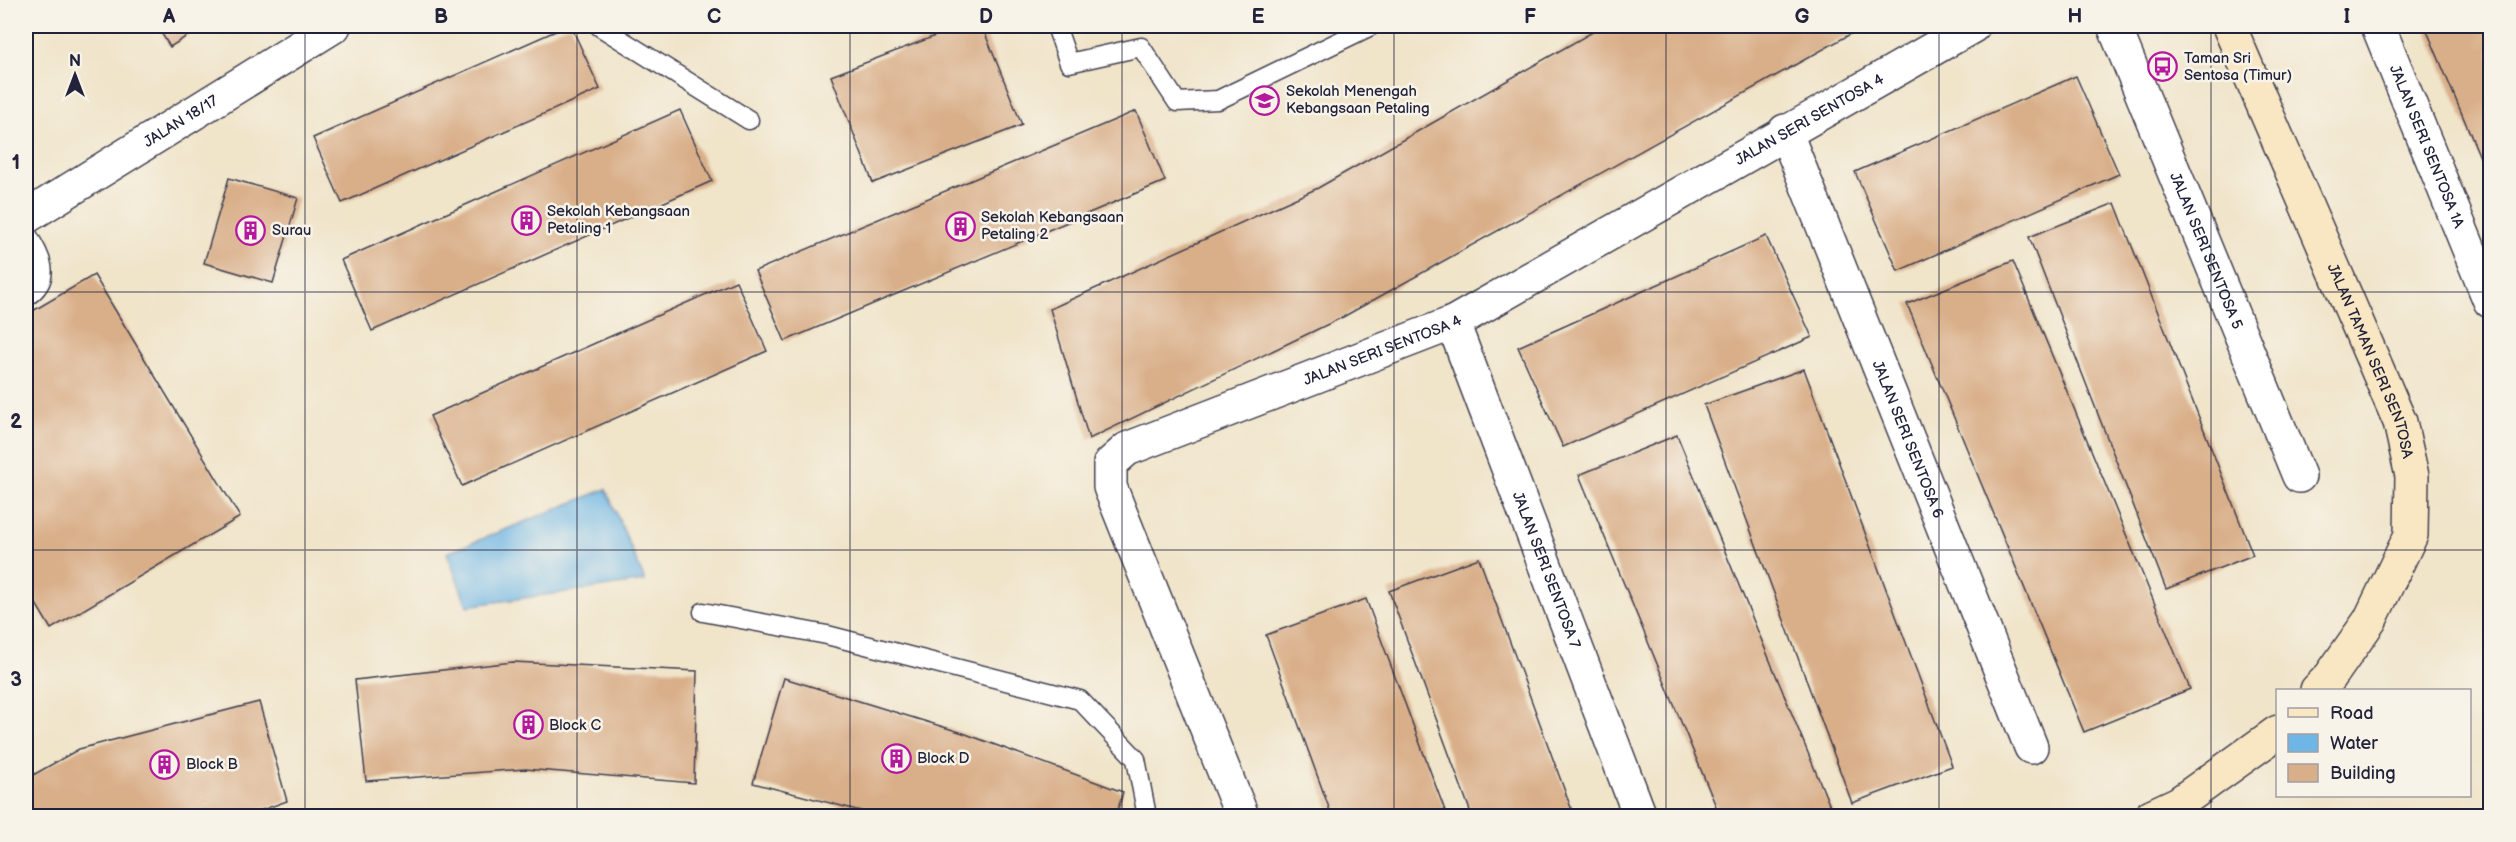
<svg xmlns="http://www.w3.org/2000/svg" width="2516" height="842" font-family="'Balsamiq Sans',sans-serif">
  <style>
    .water { fill: #6eb6e5; stroke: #486c90; stroke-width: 1.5 }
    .building { fill: #d9af89 }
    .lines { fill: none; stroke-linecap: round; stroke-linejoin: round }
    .lane-casing { stroke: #413f50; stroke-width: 21 }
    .street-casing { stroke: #413f50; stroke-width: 36 }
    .secondary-casing { stroke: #413f50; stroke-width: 36 }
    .lane { stroke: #fff; stroke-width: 18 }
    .street { stroke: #fff; stroke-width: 33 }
    .secondary { stroke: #f9e7c3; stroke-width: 33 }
    .grid { fill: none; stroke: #22223b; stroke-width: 1.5; stroke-opacity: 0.55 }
    .labels { text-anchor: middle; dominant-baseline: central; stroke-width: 5; stroke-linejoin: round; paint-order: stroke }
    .poi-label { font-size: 15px; fill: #22223b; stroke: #f7f3e8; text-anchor: start }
    .street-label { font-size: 15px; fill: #22223b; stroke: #f7f3e8 }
    .neatline { fill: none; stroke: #22223b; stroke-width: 2 }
    .grid-label { font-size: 20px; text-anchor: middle; font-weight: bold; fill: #22223b }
  </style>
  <rect width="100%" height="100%" fill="#f7f3e8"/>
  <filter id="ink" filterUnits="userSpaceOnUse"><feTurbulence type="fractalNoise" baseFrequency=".0167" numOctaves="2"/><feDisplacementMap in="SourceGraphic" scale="12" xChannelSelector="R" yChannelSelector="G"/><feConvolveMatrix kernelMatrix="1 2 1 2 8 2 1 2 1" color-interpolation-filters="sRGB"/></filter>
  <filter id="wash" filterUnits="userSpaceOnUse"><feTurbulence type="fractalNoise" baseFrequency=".008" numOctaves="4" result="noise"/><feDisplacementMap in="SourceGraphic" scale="24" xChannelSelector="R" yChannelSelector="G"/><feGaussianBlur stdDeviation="1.35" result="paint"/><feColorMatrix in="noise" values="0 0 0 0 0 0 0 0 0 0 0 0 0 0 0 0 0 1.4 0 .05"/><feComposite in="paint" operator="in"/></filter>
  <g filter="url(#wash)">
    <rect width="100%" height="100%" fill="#f0e4c9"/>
    <!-- water -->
    <path class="water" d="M606,489L645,581L467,606L447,553Z"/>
    <g id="blocks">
      <!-- building -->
      <path class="building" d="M157,26H203L170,47Z
        M567,26H571L600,89L342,203L313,138Z
        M961,26H982L1022,125L873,183L831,76Z
        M1603,26H1865L1343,317L1089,439L1050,309L1318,188Z
        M2425,26H2490V181Z
        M2076,76L2119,174L1898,271L1855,172Z
        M680,110L712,181L372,331L341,260Z
        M1136,111L1165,181L785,341L755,271Z
        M229,178L298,198L273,283L204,263Z
        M2115,203L2253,555L2166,589L2029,237Z
        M1766,236L1812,337L1563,447L1518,347Z
        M2013,261L2190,689L2084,732L1907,304Z
        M94,275L240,517L51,629L26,587V315Z
        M736,281L767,351L462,486L430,416Z
        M1804,369L1952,766L1852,803L1704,405Z
        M1677,435L1834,816H1720L1579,475Z
        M1479,558L1574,816H1472L1389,591Z
        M1366,599L1447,816H1332L1266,635Z
        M513,662L697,671L694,783L525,769L366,781L355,680Z
        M784,678L963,733L1123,792L1116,816H880L753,783Z
        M259,702L287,801L245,816H26V779L79,749Z"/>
    </g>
  </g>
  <g filter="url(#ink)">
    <use href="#blocks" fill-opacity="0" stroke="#413f50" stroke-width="1.5"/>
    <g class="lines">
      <defs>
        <path id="lane" d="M599,26L749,120
          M1056,26L1069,63L1141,47L1177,102L1218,100L1371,26
          M26,232C40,256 55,278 26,297
          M703,612L827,635L1080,700L1136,759L1147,816"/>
        <g id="street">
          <path id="s1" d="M2114,26L2299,476"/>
          <path id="s2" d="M2378,26L2490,301"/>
          <path id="s3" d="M1785,131L2031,747"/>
          <path id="s4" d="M26,217L334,26"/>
          <path id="s5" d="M1453,323L1640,816"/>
          <path id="s6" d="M1242,816L1110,487V464L1127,449L1453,323L1973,26"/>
        </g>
        <g id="secondary">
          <path id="s7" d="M2229,26L2400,422L2412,476L2411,535L2370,620L2330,677L2317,690"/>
          <path d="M2151,816L2179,803L2278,732"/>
        </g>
      </defs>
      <!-- lane casing -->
      <use href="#lane" class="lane-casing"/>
      <!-- street casing -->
      <use href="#street" class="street-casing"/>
      <!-- secondary casing -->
      <use href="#secondary" class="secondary-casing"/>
      <!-- lane -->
      <use href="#lane" class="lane"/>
      <!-- street -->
      <use href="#street" class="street"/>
      <!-- secondary -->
      <use href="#secondary" class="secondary"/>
    </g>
  </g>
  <!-- grid -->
  <path class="grid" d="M305,26V816M577,26V816M850,26V816M1122,26V816M1394,26V816M1666,26V816M1939,26V816M2211,26V816M26,292H2490M26,550H2490"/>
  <!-- icons -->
  <defs>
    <symbol id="bus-ring" viewBox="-11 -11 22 22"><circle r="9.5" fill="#f7f3e8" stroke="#b5179e" stroke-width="1.5"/><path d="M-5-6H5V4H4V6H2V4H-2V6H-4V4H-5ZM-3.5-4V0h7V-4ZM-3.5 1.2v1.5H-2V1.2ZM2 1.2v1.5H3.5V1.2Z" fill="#b5179e"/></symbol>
    <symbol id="school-ring" viewBox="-11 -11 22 22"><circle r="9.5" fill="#f7f3e8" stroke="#b5179e" stroke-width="1.5"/><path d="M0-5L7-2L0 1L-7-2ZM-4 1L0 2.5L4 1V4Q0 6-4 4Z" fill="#b5179e"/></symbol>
    <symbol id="building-ring" viewBox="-11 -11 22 22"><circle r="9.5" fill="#f7f3e8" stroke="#b5179e" stroke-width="1.5"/><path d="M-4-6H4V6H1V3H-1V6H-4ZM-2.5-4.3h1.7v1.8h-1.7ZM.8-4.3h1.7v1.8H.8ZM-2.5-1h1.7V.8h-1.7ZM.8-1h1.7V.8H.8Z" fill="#b5179e"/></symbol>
  </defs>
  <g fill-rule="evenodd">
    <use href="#bus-ring" x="2146" y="50" width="33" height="33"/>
    <use href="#school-ring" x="1248" y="84" width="33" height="33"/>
    <use href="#building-ring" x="510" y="204" width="33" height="33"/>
    <use href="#building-ring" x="944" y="210" width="33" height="33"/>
    <use href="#building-ring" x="234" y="214" width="33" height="33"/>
    <use href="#building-ring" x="512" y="708" width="33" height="33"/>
    <use href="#building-ring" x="880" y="742" width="33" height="33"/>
    <use href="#building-ring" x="148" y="748" width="33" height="33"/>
  </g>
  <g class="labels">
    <!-- poi labels -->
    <g class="poi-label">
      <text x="2184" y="58">Taman Sri<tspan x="2184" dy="17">Sentosa (Timur)</tspan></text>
      <text x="1286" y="91">Sekolah Menengah<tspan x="1286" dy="17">Kebangsaan Petaling</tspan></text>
      <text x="547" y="211">Sekolah Kebangsaan<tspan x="547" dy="17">Petaling 1</tspan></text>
      <text x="981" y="217">Sekolah Kebangsaan<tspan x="981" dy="17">Petaling 2</tspan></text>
      <text x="272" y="230">Surau</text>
      <text x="549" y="725">Block C</text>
      <text x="917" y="758">Block D</text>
      <text x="186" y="764">Block B</text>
    </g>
    <!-- street labels -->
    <g class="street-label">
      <text stroke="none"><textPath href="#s6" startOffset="1160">JALAN SERI SENTOSA 4</textPath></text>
      <text stroke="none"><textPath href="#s4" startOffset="182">JALAN 18/17</textPath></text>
      <text stroke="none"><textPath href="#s2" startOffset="130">JALAN SERI SENTOSA 1A</textPath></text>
      <text stroke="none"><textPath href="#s1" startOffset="243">JALAN SERI SENTOSA 5</textPath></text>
      <text stroke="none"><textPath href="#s6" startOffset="674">JALAN SERI SENTOSA 4</textPath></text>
      <text stroke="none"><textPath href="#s7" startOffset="364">JALAN TAMAN SERI SENTOSA</textPath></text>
      <text stroke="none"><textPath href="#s3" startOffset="332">JALAN SERI SENTOSA 6</textPath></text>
      <text stroke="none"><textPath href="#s5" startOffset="264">JALAN SERI SENTOSA 7</textPath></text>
    </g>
  </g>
  <!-- margin -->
  <rect width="2516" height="842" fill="none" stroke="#f7f3e8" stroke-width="66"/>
  <!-- legend -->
  <rect x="2276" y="689" width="195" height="108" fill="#f7f3e8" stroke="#a29fa3" stroke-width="1.5"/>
  <rect x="2288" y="708" width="30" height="9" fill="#f9e7c3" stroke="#a29fa3" stroke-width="1.5"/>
  <text x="2330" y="719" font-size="18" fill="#22223b">Road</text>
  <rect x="2288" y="734" width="30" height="18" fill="#6eb6e5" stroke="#a29fa3" stroke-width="1.5"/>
  <text x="2330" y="749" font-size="18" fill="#22223b">Water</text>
  <rect x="2288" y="764" width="30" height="18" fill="#d9af89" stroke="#a29fa3" stroke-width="1.5"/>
  <text x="2330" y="779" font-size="18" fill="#22223b">Building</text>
  <!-- north arrow -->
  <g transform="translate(75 75)" stroke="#f7f3e8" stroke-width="4.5" paint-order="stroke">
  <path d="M0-4.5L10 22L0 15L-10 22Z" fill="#22223b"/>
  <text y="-9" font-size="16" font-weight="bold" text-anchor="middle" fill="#22223b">N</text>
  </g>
  <rect x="33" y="33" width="2450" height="776" class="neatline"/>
  <g class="grid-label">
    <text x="169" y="23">A</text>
    <text x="441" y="23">B</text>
    <text x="714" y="23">C</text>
    <text x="986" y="23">D</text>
    <text x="1258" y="23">E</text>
    <text x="1530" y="23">F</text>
    <text x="1802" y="23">G</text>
    <text x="2075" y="23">H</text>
    <text x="2347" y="23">I</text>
    <text x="16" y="169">1</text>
    <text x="16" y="428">2</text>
    <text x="16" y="686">3</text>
  </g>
</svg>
